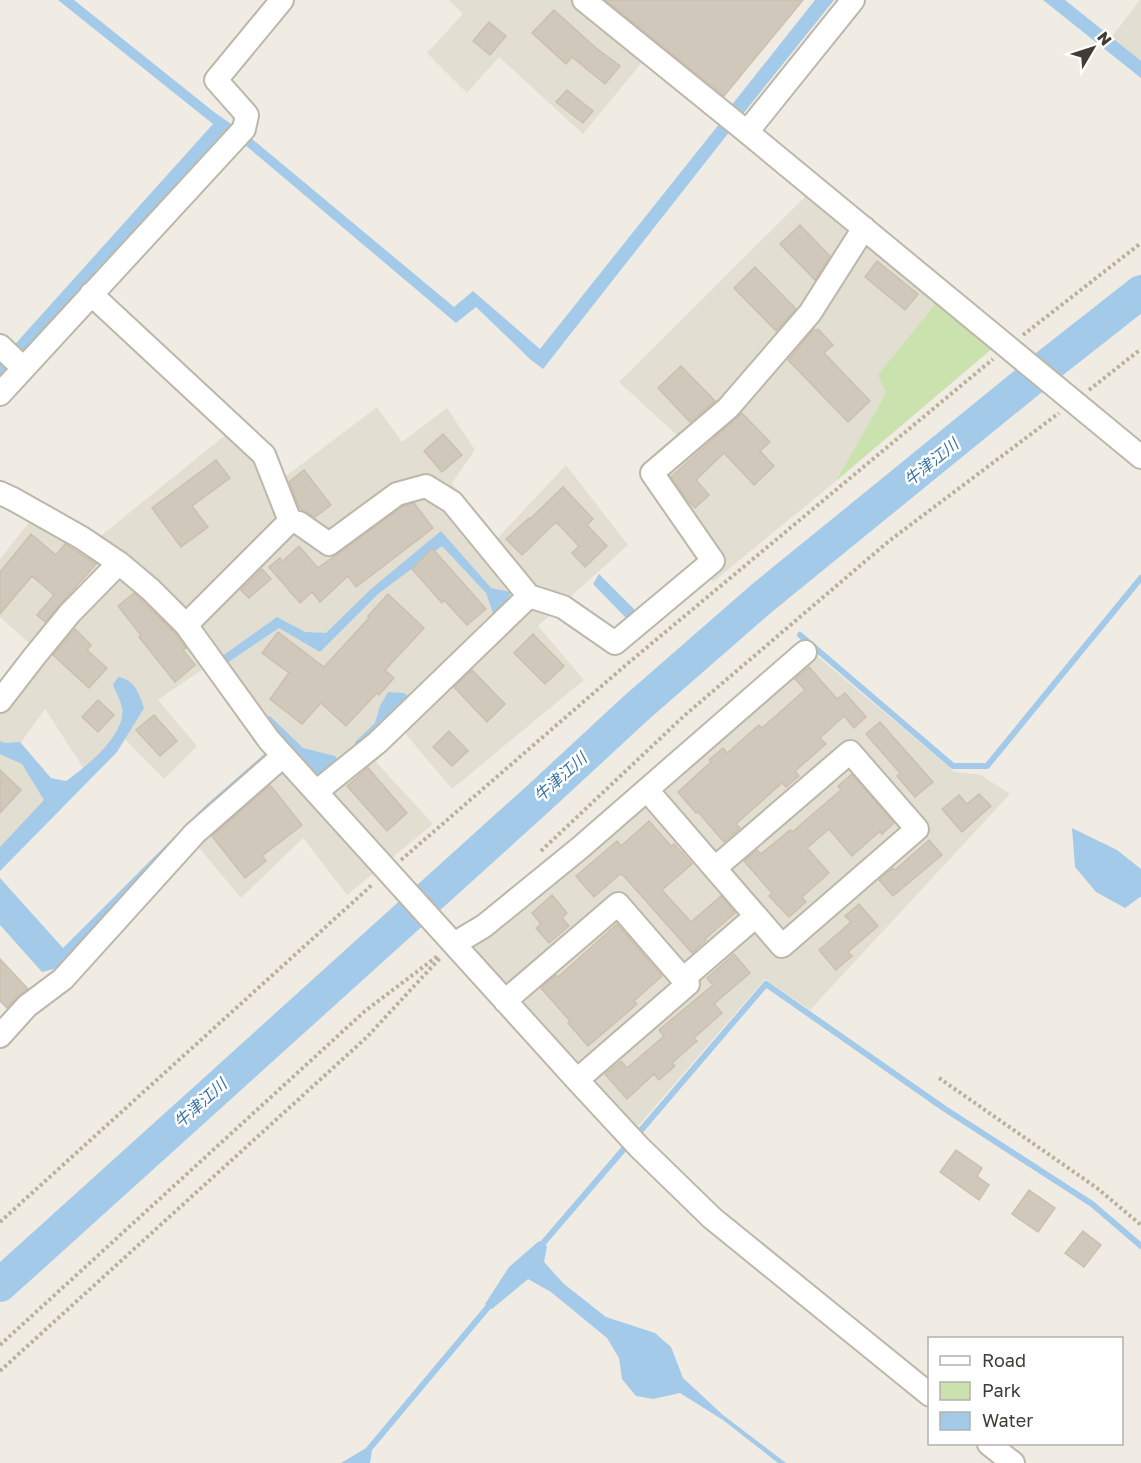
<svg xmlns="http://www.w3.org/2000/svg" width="1141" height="1463" font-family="'Golos Text','Noto Sans JP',sans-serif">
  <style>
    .residential { fill: #e3ded2 }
    .green { fill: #c9e2ae }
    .water { fill: #a3cae9 }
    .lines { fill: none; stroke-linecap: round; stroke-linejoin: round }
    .stream { stroke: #a3cae9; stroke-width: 6 }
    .river { stroke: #a3cae9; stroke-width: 34 }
    .building { fill: #d0c8ba; stroke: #cbc0ad; stroke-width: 1.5 }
    .street-casing { stroke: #bdb7aa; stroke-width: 26 }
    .path { stroke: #bbb099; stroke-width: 4; stroke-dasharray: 3 3; stroke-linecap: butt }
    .street { stroke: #fff; stroke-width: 22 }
    .labels { text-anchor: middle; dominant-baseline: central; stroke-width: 5; stroke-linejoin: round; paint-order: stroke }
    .water-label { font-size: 16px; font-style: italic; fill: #3772a3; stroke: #fff }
  </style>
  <rect width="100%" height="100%" fill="#f0ece3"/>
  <!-- residential -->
  <path class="residential" d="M449,0H594L654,48L583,134L499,57L467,93L427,53L463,14Z
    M1140,0H1141V69L1107,43Z
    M817,185L947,290L886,393L836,481L713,582L644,477L681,439L619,382Z
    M377,407L402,442L447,408L475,450L452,483L492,544L566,465L628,545L538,626L584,680L452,789L404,732L376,762L433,824L347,895L303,838L241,898L185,831L271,757L206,667L158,700L197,746L164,779L124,738L88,775L45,709L17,748L57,792L0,856V684L29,643L0,617V559L41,507L97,539L240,423L282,479Z
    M804,645L955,772L981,775L1010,794L810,1010L765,979L632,1133L469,950L490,916Z"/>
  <!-- green -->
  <path class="green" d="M947,290L1007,336L836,481L886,393L878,375Z"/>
  <!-- water -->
  <path class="water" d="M58,0H74L214,112L251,138L454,307L473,291L540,349L720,123L730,131L543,369L531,360L476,307L456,323L244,144L225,131L0,376V361L213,124Z
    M815,0H834L742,115L731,106Z
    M1043,0H1065L1141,61V78Z
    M441,531L491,588L510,592L509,605L495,619L486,593L442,546L378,594L320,652L279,628L227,663L221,657L277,617L305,632L326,633L371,589Z
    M599,574L639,614L630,622L593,584Z
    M118,677C135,680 139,693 144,708L117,752L0,871V847L44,800L22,764L0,754V741L5,743L20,742L51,778L66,781C86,767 127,734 122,707C120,700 116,692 113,685Z
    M388,692L404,693L412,700L356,748L355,742L375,723L380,706Z
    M270,716L303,748L335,756L338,760L323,774H314L287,746L58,968L42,972L0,925V878L63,948L205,806L279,741L265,719Z
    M1072,828L1117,850L1141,869V897H1140L1125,908L1096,892L1075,867Z
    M539,1241L547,1246L544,1262L564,1284L606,1317L655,1333L671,1347L683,1378L723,1415L786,1463H778L723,1420L680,1393L653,1399L636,1396L622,1379L619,1358L607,1338L551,1292L528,1279L492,1309L485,1304L509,1267Z
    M373,1444L370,1463H341Z"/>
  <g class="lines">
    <!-- stream -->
    <path class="stream" d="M800,635L953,766H987L1141,578
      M636,1136L766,984L945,1109L1092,1204L1141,1246
      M538,1249L629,1143
      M369,1449L494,1300"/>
    <!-- river -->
    <path class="river" d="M0,1285L541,796L636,708L762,598L1047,366L1141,292"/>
  </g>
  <!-- building -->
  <path class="building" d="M605,0H803L724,96Z
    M554,10L596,48L620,66L605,84L572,57L566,64L532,33Z
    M489,22L506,36L490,55L473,41Z
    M567,90L593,111L583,123L556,102Z
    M800,225L830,256L815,280L780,244Z
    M877,261L918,294L905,310L865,277Z
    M755,267L796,309L776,331L734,288Z
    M814,329L817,331L818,329L833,345L824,353L870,401L848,422L788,360Z
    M681,366L715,401L690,422L658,388Z
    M742,413L770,442L760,451L774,466L754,485L724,453L696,480L709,495L695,508L687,500L671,477Z
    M443,434L462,455L442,472L424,451Z
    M216,460L230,478L192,506L208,527L181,547L152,508Z
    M304,470L331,505L315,517L302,510L298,505L289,482Z
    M563,487L593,519L587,525L607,546L585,567L572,553L579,546L556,522L522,555L506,539L529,518L530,519Z
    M414,503L433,528L356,587L348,576L320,602L312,592L300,603L269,567L280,558L283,561L299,546L318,568L403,506Z
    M31,534L56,555L65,544L96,564L45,622L37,615L54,595L32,576L0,614V572Z
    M432,548L486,609L467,625L444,600L442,603L412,569Z
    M262,569L271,579L249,598L241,590Z
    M134,593L176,634L186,648L183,650L195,665L175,682L139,637L141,635L118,606Z
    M388,594L424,628L385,670L394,678L379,695L377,693L346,726L321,703L302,724L270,699L289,673L262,653L278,632L324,667L369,618L368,616Z
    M75,629L91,645L87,650L107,668L89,688L53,655Z
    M533,634L564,666L545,684L514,653Z
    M809,667L837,699L845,693L866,717L854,728L844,716L820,738L826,744L795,771L799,776L786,787L782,783L736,824L740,828L724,842L698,812L696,813L678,792L711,762L709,760L723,748L727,753L759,725L762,728L805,690L795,679Z
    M472,670L505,704L487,722L454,687Z
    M98,700L114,715L98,732L82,717Z
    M154,715L177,741L160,756L136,730Z
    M880,722L933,782L915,797L897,776L900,773L866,734Z
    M449,731L468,751L452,766L433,747Z
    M368,768L407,813L387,831L347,786Z
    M0,770L21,790L0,813Z
    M852,774L894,823L882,834L880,831L852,856L829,829L807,848L829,873L802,897L806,902L789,917L769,896L772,893L744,861L757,850L761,854L790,830L792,832L841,790L838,786Z
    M270,785L302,825L262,856L266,861L245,878L212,836Z
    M979,794L991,806L962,832L942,809L959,795L967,804Z
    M649,821L671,846L674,844L692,864L662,890L691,922L721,896L735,913L705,939L706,940L692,953L623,875L620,874L594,897L576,876L617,841L621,846Z
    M929,840L942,855L893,896L879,880L893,868L895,870Z
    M552,895L567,913L562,918L569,926L549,943L536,928L541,924L532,913Z
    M859,904L878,926L848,952L852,956L836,970L819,950L851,922L845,916Z
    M617,924L662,976L634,1001L637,1004L588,1046L568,1023L570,1021L541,988L556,975L558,977Z
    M734,954L750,973L714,1004L722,1013L694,1038L697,1041L672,1063L675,1066L659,1080L654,1074L627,1099L605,1074L621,1061L627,1068L664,1036L659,1030L713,985L707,978Z
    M0,959L28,989L17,997L7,1008L0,1001Z
    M956,1150L982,1168L977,1176L989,1185L979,1200L940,1172Z
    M1029,1190L1055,1208L1038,1232L1012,1214Z
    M1083,1231L1101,1245L1084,1267L1065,1253Z"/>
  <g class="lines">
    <defs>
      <path id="street" d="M584,0L747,132L1141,457
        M747,132L853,0
        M91,294L264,455L290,521L186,625
        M0,346L23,368
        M0,394L244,129L247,115L216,80L282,0
        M0,493L13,499L82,538L119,563L150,589L186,625L269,740L577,1080L639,1147L712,1218L930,1395
        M290,521L299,523L329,544L397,494L426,486L452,502L529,596
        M0,701L34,657L70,613L119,563
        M647,790L782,946L917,829L850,752L715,868
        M316,792L378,742L529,596L563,607L615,643L713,561L652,473L728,408L810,313L864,228
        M454,944L484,926L581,847L805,652
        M505,1001L618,904L683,979
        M0,1036L27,1006L63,979L195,833L283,756
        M577,1080L688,984L683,979L756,916
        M989,1444L1013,1463"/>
    </defs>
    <!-- street casing -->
    <use href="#street" class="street-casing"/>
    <!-- path -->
    <path class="path" d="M1023,335L1141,243
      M1089,390L1141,349
      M541,851L685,715L889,541L1059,413
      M401,860L627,664L993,359
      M939,1078L1097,1188L1141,1225
      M0,1222L373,884
      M0,1345L365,1011L439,955
      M0,1371L367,1037L441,957"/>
    <!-- street -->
    <use href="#street" class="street"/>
  </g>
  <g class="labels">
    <!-- water labels -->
    <g class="water-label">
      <text transform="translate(931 462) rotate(-39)">牛津江川</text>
      <text transform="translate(560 777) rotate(-42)">牛津江川</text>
      <text transform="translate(200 1103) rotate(-42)">牛津江川</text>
    </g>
  </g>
  <!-- legend -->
  <rect x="928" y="1337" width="195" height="108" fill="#ffffff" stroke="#b3b1ae" stroke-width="1.5"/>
  <rect x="940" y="1356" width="30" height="9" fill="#ffffff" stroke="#b3b1ae" stroke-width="1.5"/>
  <text x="982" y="1367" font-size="18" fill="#413c34">Road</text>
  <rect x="940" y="1382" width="30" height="18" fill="#c9e2ae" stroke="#b3b1ae" stroke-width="1.5"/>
  <text x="982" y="1397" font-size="18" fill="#413c34">Park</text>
  <rect x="940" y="1412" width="30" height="18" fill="#a3cae9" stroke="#b3b1ae" stroke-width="1.5"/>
  <text x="982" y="1427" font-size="18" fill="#413c34">Water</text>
  <!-- north arrow -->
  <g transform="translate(1093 48) rotate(51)" stroke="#ffffff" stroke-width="4.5" paint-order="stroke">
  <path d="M0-4.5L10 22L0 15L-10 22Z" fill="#413c34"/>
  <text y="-9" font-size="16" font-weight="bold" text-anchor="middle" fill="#413c34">N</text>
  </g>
</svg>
